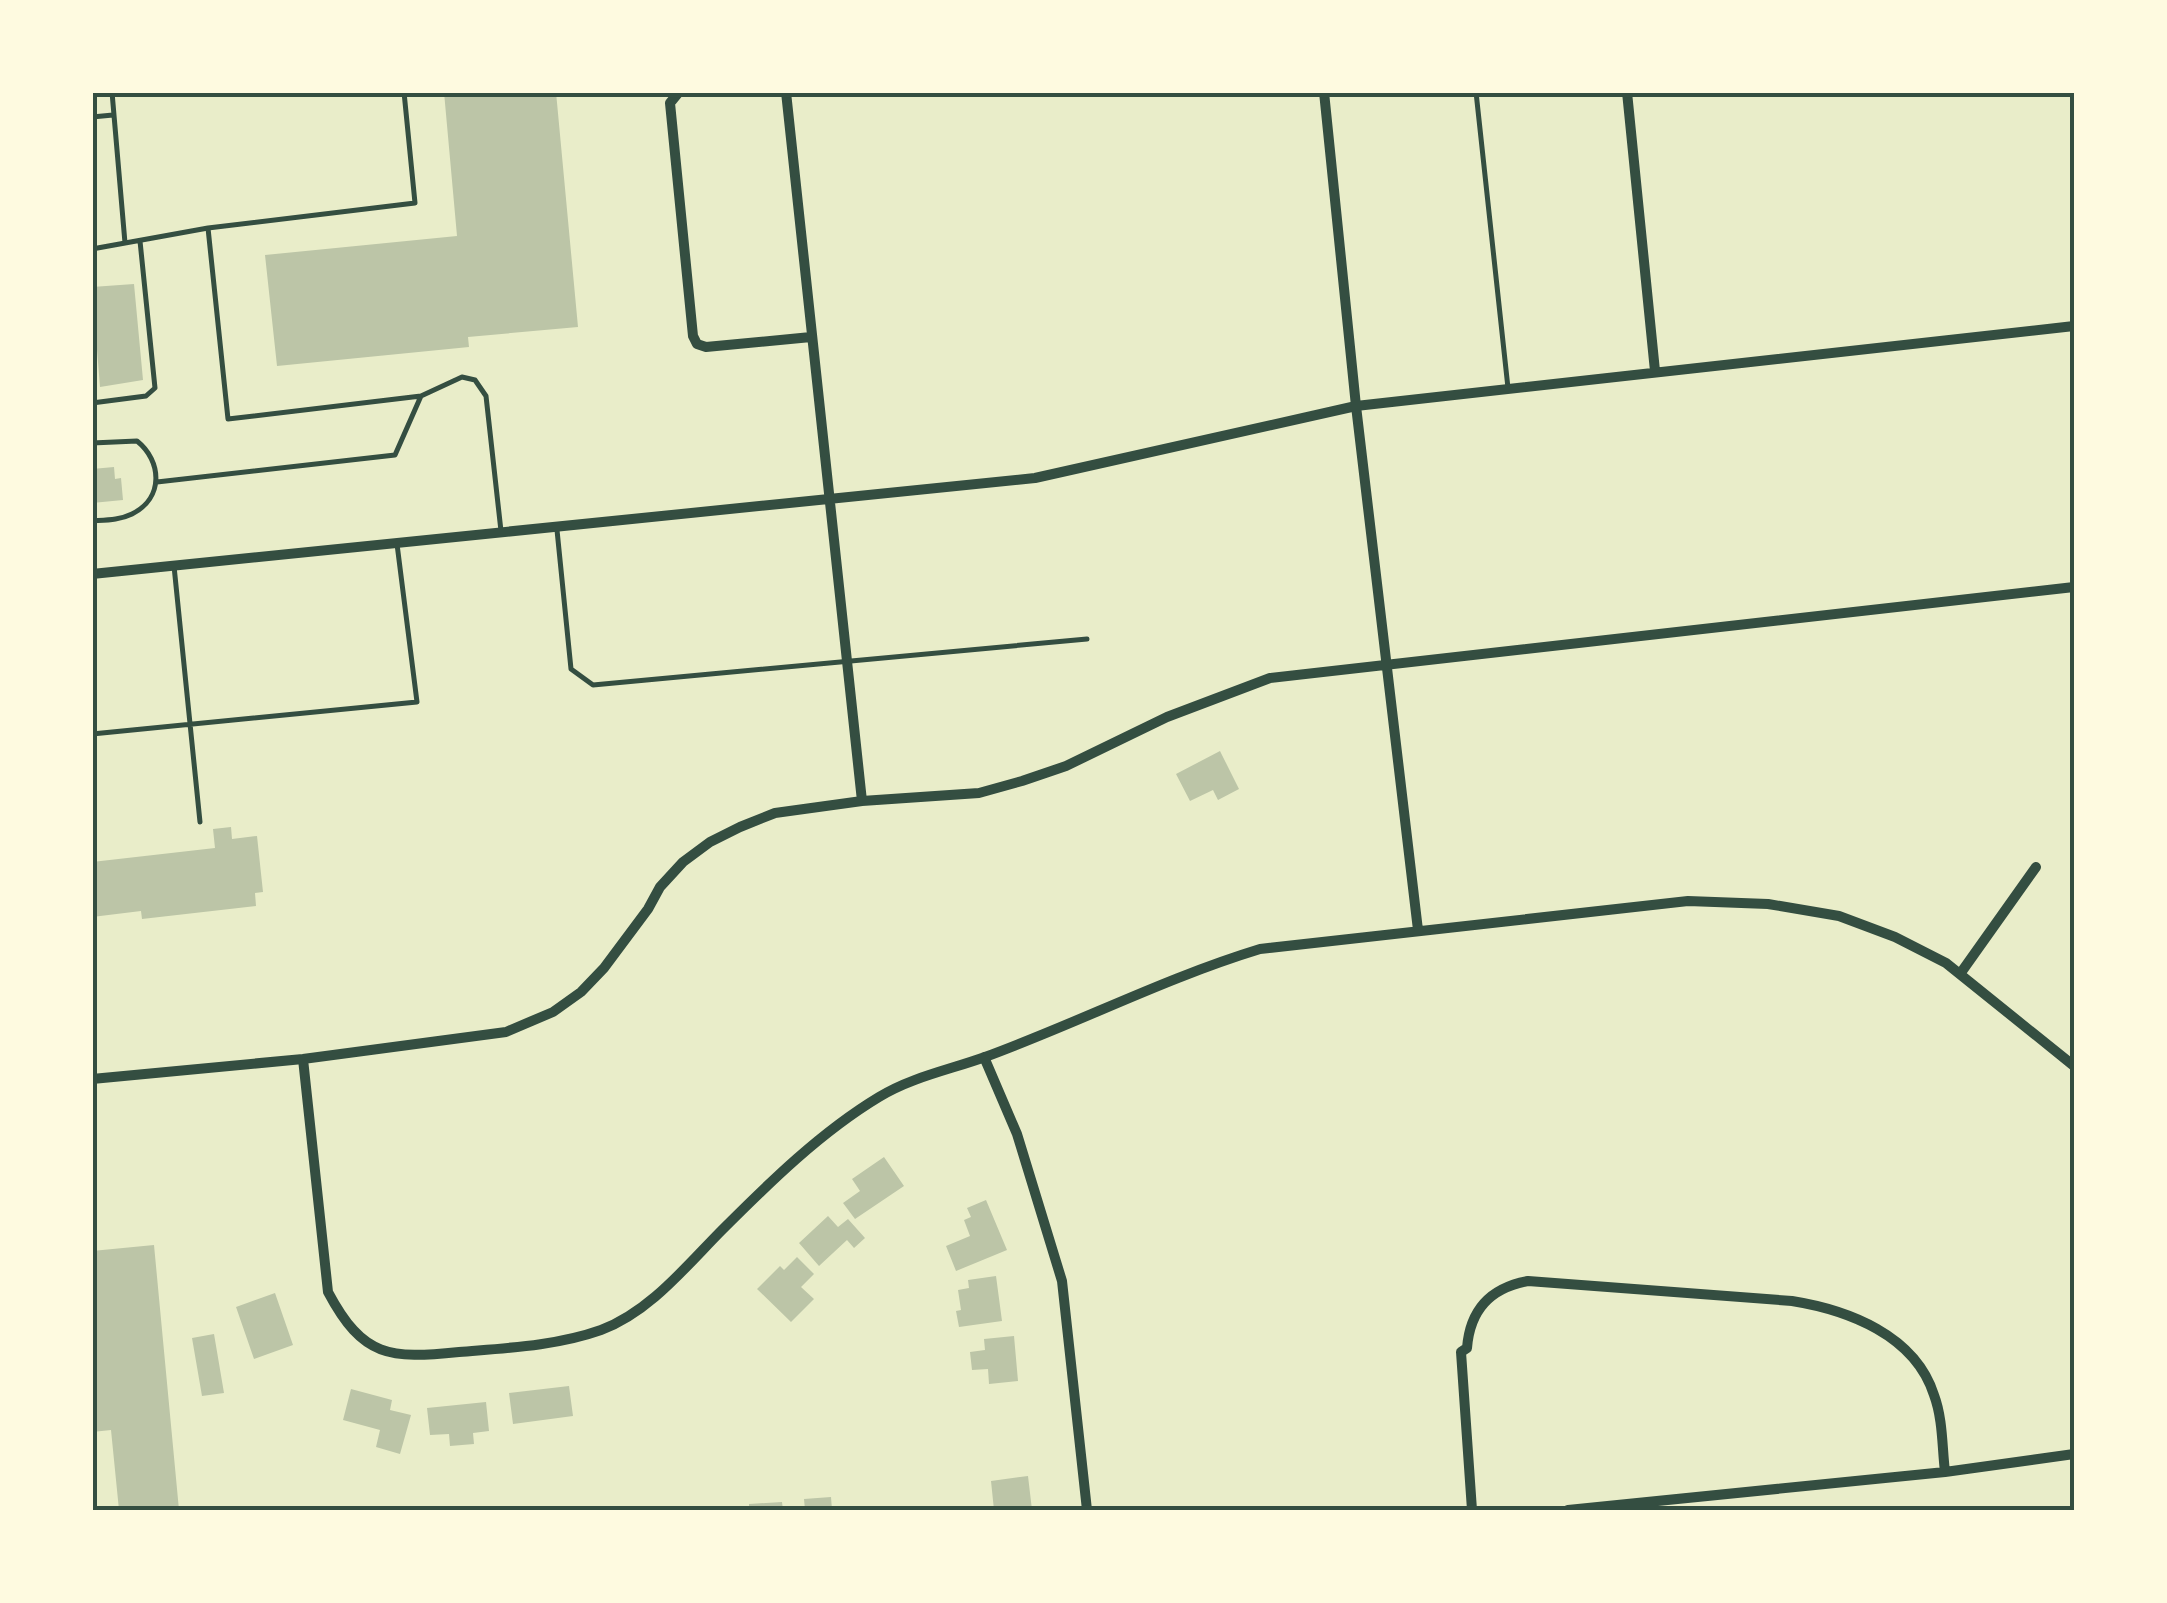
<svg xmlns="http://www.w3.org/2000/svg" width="2167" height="1603" font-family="'Fira Sans',sans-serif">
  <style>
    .building { fill: #bcc5a7 }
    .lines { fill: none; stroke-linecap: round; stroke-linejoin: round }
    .service { stroke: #344e41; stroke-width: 5 }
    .minor { stroke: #344e41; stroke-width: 10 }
    .neatline { fill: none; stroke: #344e41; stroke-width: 4 }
  </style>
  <rect width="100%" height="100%" fill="#e9edc9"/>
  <!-- building -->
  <path class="building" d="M444,92H556L578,327L468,337L469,347L277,366L265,255L457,236Z
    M134,284L143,380L100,387L92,287Z
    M114,467L115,479L121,478L123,500L92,503V469Z
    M1220,751L1239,789L1218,800L1213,790L1190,801L1176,774Z
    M231,827L232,839L257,836L263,892L255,893L256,906L142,919L141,911L92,917V862L215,848L213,829Z
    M884,1157L904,1186L855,1219L843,1203L860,1191L852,1179Z
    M986,1200L1007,1250L956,1271L946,1246L970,1236L964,1220L971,1217L967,1208Z
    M828,1216L838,1227L848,1219L865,1238L854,1248L847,1240L819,1266L799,1243Z
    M154,1245L179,1510H119L111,1430L92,1432V1251Z
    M797,1257L814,1274L801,1287L814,1299L791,1322L757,1289L780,1266L784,1270Z
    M996,1276L1002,1321L959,1327L956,1311L961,1310L958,1290L969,1288L968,1280Z
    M275,1293L293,1345L254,1359L236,1307Z
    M214,1334L224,1393L202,1396L192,1338Z
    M1014,1336L1018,1381L989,1384L988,1369L972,1370L970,1352L985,1350L984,1339Z
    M569,1386L573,1416L513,1424L509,1393Z
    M351,1389L392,1400L390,1410L411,1415L400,1454L376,1447L380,1430L343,1420Z
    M486,1402L489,1431L473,1433L474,1444L450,1446L449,1434L430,1435L427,1408Z
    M1028,1476L1032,1510H994L991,1481Z
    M831,1497L832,1510H805L804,1499Z
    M782,1502L783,1510H749V1504Z"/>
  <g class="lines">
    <!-- service -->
    <path class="service" d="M112,92L125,243
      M1476,92L1508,388
      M92,117L113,115
      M208,228L228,419L421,396L462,377L475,380L486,396L501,531
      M92,249L208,228L415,203L404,92
      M92,403L146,396L155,388L140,241
      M92,443L137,441C162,461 164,498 132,514C120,520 106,520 92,521
      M157,482L395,455L421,396
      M557,530L571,669L593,685L1087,639
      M174,566L200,822
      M92,734L417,702L397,544"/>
    <!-- minor -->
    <path class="minor" d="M679,92L670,103L693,336L697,344L706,347L811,337
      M786,92L862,801
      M1324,92L1356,406L1418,930
      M1627,92L1655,371
      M92,574L1035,478L1356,406L2074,326
      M1960,974L2036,867
      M984,1057L1017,1134L1062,1281L1087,1510
      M303,1059L328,1292C363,1358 390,1359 459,1352C506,1348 556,1346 601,1330C650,1312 687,1265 723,1229C770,1182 821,1132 879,1097C912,1077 949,1070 985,1057C1078,1023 1165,978 1260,949L1688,901L1768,904L1839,916L1895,937L1946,963L2074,1066
      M92,1079L303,1059L506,1032L553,1012L581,992L604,968L648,909L660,887L683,862L710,842L740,827L775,813L862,801L979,793L1022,781L1066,766L1167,717L1270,678L2074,587
      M1472,1510L1461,1352L1467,1348C1470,1310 1490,1288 1528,1281L1792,1301C1848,1310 1915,1335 1934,1395C1943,1419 1942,1447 1945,1472
      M1568,1510L1945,1472L2074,1454"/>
  </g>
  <!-- border -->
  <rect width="2167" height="1603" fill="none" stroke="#fefae0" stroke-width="190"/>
  <rect x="95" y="95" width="1977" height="1413" class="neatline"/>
</svg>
